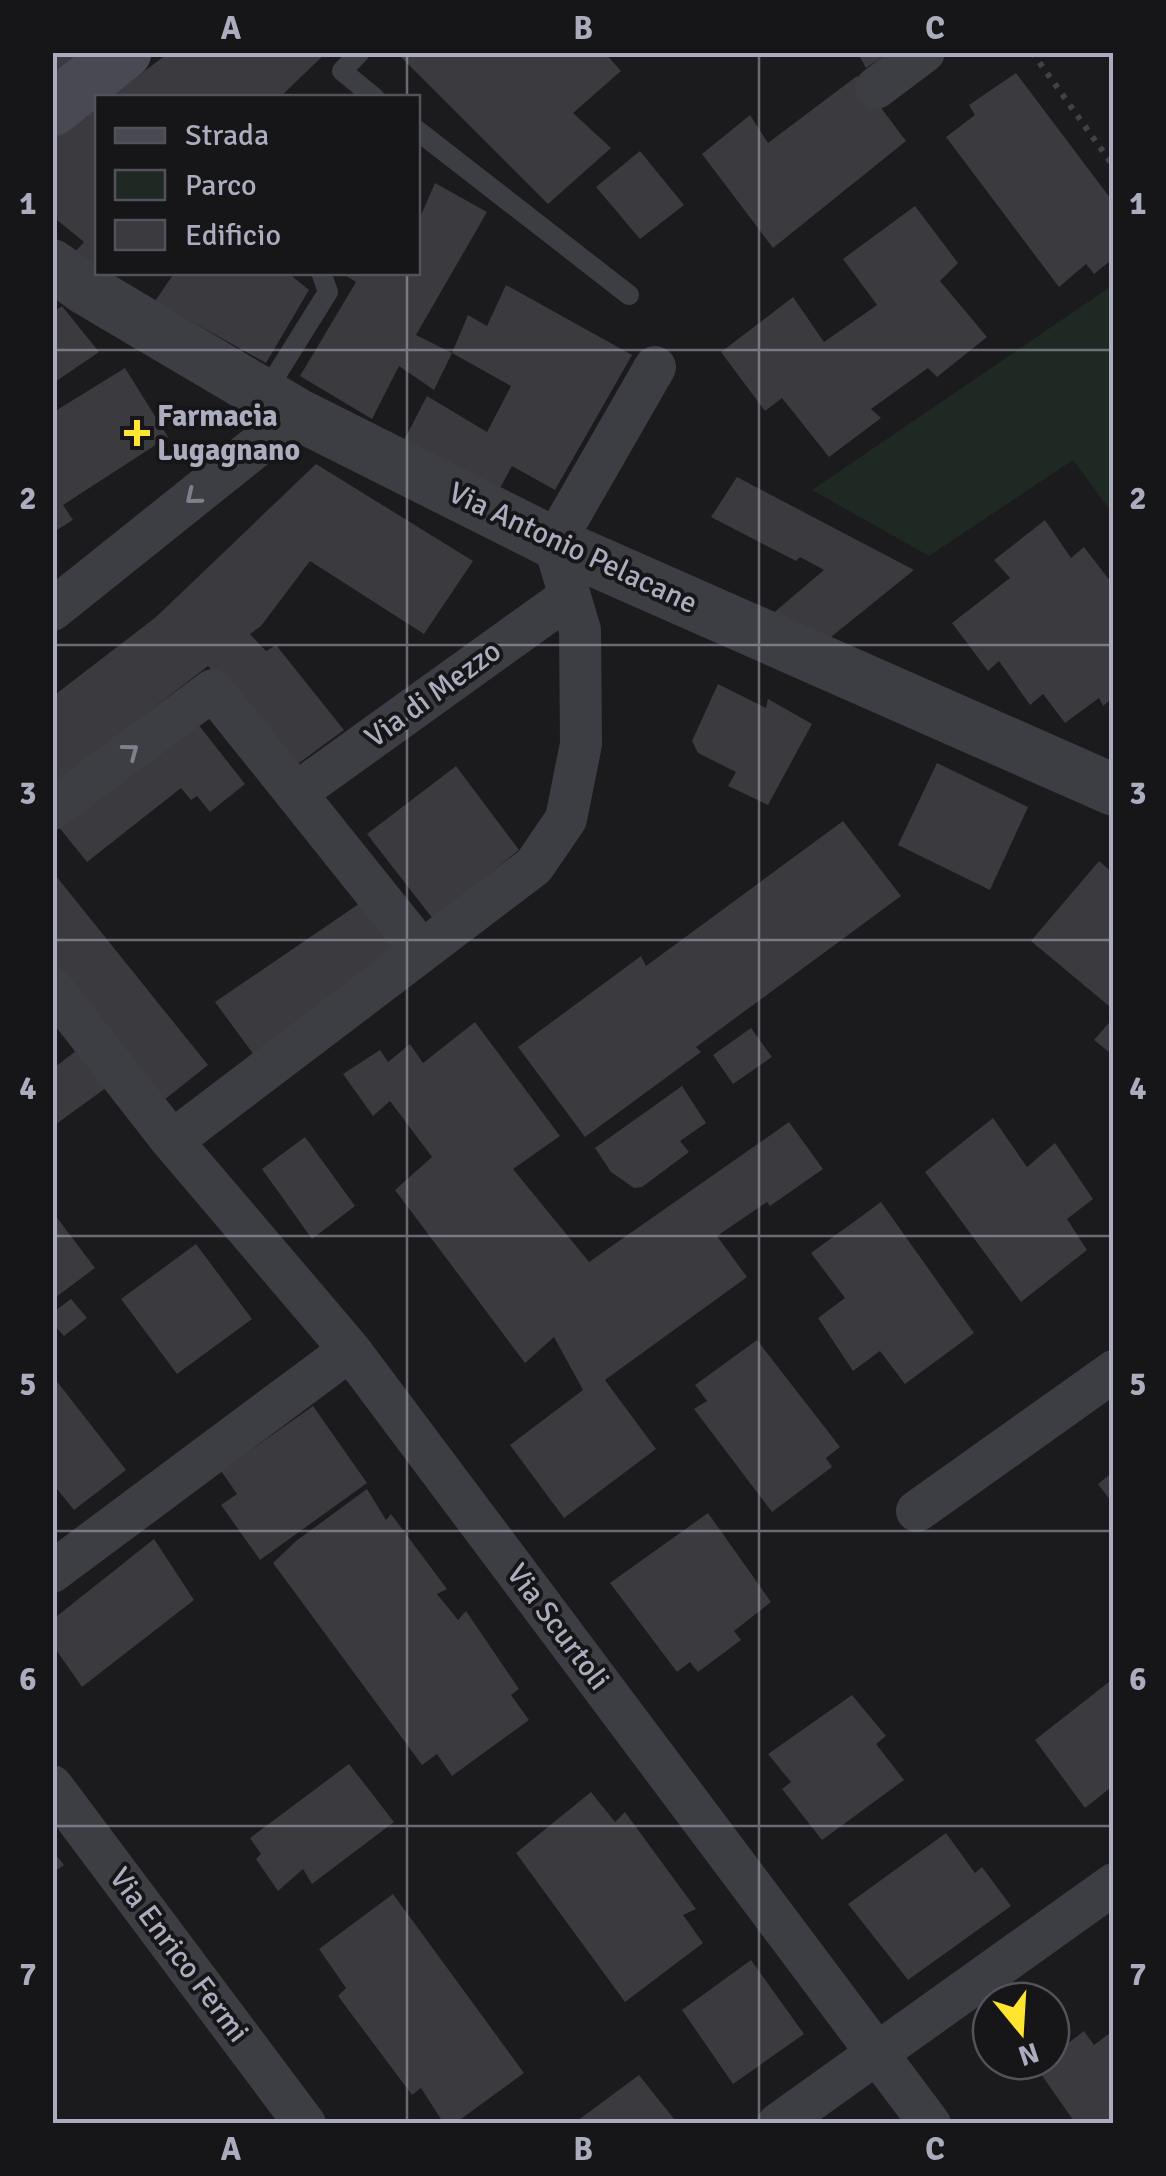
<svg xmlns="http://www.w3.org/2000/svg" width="1166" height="2176" font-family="Signika,sans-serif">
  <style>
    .green { fill: #1f2923 }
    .building { fill: #3a3a3f }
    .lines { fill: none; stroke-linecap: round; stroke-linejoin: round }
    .path { stroke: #414149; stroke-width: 6; stroke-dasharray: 5 8; stroke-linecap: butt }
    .service { stroke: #3d3d44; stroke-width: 20 }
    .minor { stroke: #3d3d44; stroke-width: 42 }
    .tertiary { stroke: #3d3d44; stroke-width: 52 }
    .secondary { stroke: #484953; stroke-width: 55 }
    .oneway { stroke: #7f808d }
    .grid { fill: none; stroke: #abadbe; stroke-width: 2.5; stroke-opacity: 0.55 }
    .poi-dot { fill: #ffe430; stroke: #161518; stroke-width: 4 }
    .labels { text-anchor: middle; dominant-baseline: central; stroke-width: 8; stroke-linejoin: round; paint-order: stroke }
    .poi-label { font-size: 30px; font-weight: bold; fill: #abadbe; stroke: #161518; text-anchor: start }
    .street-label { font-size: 30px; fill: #abadbe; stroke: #161518 }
    .neatline { fill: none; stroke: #abadbe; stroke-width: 4 }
    .grid-label { font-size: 32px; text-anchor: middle; font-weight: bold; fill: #abadbe }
  </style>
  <rect width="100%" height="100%" fill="#1b1a1d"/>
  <!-- green -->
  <path class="green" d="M1113,285V514L1073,460L929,556L812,490Z"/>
  <!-- building -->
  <path class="building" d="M52,52H90L52,78Z
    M170,52H327L279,98H108Z
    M402,52H604L621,71L573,113L611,148L548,204L399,55Z
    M857,52H890L866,68Z
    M1016,73L1114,203V258L1094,274L1086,264L1059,287L946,137L975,115L969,105Z
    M857,76L906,141L773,248L702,154L750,115L768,143Z
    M98,105V271L72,255L84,242L52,216V138Z
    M640,151L684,205L640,239L596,187Z
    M435,183L487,212L416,335L452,353L434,390L399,366L372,419L300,376L356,282L340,272H418V222Z
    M915,206L958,263L940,281L987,337L937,377L928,368L871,409L881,418L829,457L782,398L765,411L721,352L793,297L824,342L877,305L843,259Z
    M175,272H287L309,290L266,363L155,301Z
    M506,285L632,355L555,490L512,466L493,501L402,444L427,396L487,432L511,386L452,353L468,315L487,326Z
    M62,306L99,352L52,384V313Z
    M125,368L168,437L63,505L73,520L52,533V413Z
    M316,464L473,561L424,634L310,561L261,626L250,634L266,651L276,645L344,730L291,769L208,666L52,786V697L156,617Z
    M737,477L914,570L831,637L771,615L824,570L800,557L796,561L711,517Z
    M1045,520L1071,558L1084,547L1114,586V697L1103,706L1099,698L1065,723L1043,694L1030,705L999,661L988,671L952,623L1010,578L994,560Z
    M718,684L766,708L768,699L812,724L768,805L728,786L736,772L698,753L692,741Z
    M194,719L245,784L210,812L197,796L191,800L181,788L87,862L58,826Z
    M937,763L1028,807L990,890L898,845Z
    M456,766L519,850L433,919L367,834Z
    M843,821L901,896L696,1047L701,1052L585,1137L518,1047L641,956L646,966Z
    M1099,861L1114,874V1001L1109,1006L1031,941Z
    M52,871L208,1065L159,1104L52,972Z
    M366,899L407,947L254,1055L215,1002Z
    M1114,1017V1056L1094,1040Z
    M475,1022L560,1136L513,1169L589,1262L789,1122L823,1169L770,1206L767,1202L717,1236L747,1277L605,1380L656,1449L564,1518L510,1445L583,1390L554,1337L525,1363L395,1190L432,1157L390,1101L373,1116L343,1074L380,1050L388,1062L410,1044L423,1063Z
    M751,1028L772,1057L733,1084L713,1055Z
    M81,1047L110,1085L52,1127V1063L55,1067Z
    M682,1086L706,1123L680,1141L689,1152L642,1187L634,1188L611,1172L595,1148Z
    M993,1118L1027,1167L1055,1143L1093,1199L1067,1219L1087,1250L1021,1302L925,1172Z
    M305,1137L355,1206L312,1239L262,1169Z
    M881,1202L974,1333L905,1384L880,1351L853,1371L818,1318L845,1298L811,1253Z
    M52,1211L95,1268L52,1300Z
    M196,1244L252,1319L177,1374L121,1299Z
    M71,1299L87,1318L64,1336L52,1323V1313Z
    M757,1340L840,1447L826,1458L832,1467L772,1512L694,1409L707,1401L695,1385Z
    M52,1375L126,1470L74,1510L52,1483Z
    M313,1406L367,1483L260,1560L221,1505L237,1494L221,1471Z
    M1114,1471V1505L1098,1484Z
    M367,1489L386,1520L391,1514L447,1589L437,1594L458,1620L466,1611L519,1689L511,1695L529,1720L452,1776L437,1754L422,1765L273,1563L296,1541Z
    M708,1513L771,1602L734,1631L741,1640L698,1672L690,1662L677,1672L610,1583Z
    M154,1539L194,1600L82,1687L52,1644V1620Z
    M1114,1678V1785L1085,1808L1035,1740Z
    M852,1695L886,1736L876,1744L904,1780L822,1840L782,1789L791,1782L768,1754Z
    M349,1764L394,1822L312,1884L303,1869L278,1891L256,1859L261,1854L250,1838Z
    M591,1792L615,1822L625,1812L696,1909L683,1915L703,1943L625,2002L516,1853Z
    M946,1833L975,1873L982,1867L1011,1906L908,1980L848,1904Z
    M52,1850L64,1865L52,1873Z
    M393,1894L524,2073L454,2124H444L421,2088L412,2095L338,1996L346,1988L319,1949Z
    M751,1960L804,2034L733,2084L682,2010Z
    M1114,2030V2124H1076L1036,2067L1045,2061H1051V2056L1084,2031L1094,2045Z
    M639,2075L678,2124H573Z"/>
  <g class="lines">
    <!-- path -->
    <path class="path" d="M1032,52L1114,167"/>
    <!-- service -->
    <path class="service" d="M360,52L342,71L375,98
      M418,131L629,295
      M265,393L328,292L321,272"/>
    <!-- minor -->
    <path class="minor" d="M876,88L924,52
      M52,610L297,414
      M296,793L570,596
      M52,809L213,690L422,951
      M52,988L172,1141L350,1350L930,2124
      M172,1141L534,866L566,819L581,744L580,630L554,543L655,367
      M917,1511L1114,1371
      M52,1572L350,1350
      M52,1786L305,2124
      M778,2124L1114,1884"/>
    <!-- tertiary -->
    <path class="tertiary" d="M52,265L84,288L297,414L554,543L1114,790"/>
    <!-- secondary -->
    <path class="secondary" d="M52,109L124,52"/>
  </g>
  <!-- one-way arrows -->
  <defs><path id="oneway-chevron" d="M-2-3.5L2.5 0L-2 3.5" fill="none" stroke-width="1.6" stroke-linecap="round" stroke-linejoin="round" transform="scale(2.5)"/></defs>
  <g class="oneway">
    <use href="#oneway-chevron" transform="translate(193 497) rotate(141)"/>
    <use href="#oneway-chevron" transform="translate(131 751) rotate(-37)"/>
  </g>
  <!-- grid -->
  <path class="grid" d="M407,52V98M759,52V2124M407,272V2124M52,350H1114M52,645H1114M52,940H1114M52,1236H1114M52,1531H1114M52,1826H1114"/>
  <!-- markers -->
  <path class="poi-dot" d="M132 418h10v10h10v10h-10v10h-10v-10h-10v-10h10z"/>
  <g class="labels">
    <!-- poi labels -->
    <g class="poi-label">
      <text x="157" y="416">Farmacia<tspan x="157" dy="34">Lugagnano</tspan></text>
    </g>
    <!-- street labels -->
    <g class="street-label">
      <text transform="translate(573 548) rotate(25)">Via Antonio Pelacane</text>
      <text transform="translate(433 694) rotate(-36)">Via di Mezzo</text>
      <text transform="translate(558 1627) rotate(53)">Via Scurtoli</text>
      <text transform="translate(179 1955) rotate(53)">Via Enrico Fermi</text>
    </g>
  </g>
  <!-- border -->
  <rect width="1166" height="2176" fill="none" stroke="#161518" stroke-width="110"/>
  <!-- legend -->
  <rect x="95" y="95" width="325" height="180" fill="#161518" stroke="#52525a" stroke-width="2.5"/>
  <rect x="115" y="128" width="50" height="15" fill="#484953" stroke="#52525a" stroke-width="2.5"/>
  <text x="185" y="145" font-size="30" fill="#abadbe">Strada</text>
  <rect x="115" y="170" width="50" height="30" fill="#1f2923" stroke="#52525a" stroke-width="2.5"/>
  <text x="185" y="195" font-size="30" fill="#abadbe">Parco</text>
  <rect x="115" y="220" width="50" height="30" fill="#3a3a3f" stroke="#52525a" stroke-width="2.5"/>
  <text x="185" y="245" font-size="30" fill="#abadbe">Edificio</text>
  <!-- north arrow -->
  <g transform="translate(1021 2031) rotate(162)"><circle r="48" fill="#161518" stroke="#52525a" stroke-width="2.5"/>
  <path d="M0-8L18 38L0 25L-18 38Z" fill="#ffe430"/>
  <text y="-15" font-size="28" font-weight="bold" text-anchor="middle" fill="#abadbe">N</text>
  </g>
  <rect x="55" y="55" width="1056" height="2066" class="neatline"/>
  <g class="grid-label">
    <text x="231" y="39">A</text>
    <text x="583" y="39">B</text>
    <text x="935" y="39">C</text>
    <text x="28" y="214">1</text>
    <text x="1138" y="214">1</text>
    <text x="28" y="509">2</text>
    <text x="1138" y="509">2</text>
    <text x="28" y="804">3</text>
    <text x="1138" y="804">3</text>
    <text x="28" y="1099">4</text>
    <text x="1138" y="1099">4</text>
    <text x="28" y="1395">5</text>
    <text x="1138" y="1395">5</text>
    <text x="28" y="1690">6</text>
    <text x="1138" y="1690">6</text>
    <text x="28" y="1985">7</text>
    <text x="1138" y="1985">7</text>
    <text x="231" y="2160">A</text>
    <text x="583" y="2160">B</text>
    <text x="935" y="2160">C</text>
  </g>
</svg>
